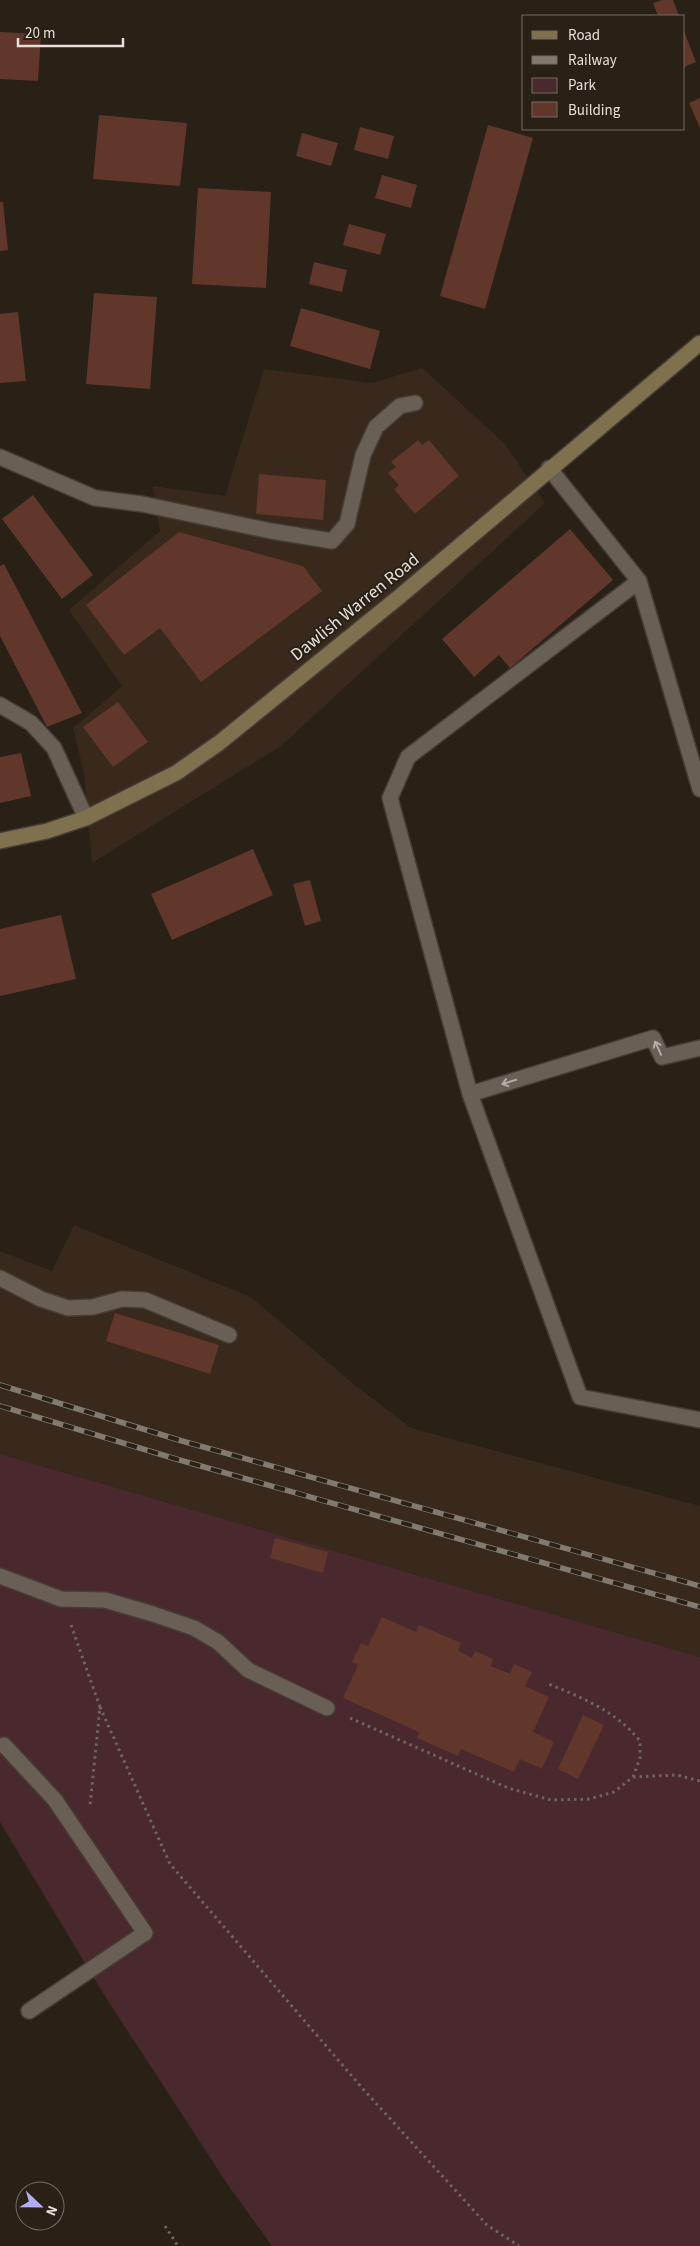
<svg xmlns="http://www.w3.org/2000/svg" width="700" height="2246" font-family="'Source Sans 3',sans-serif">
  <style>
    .built { fill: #38291c }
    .green { fill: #4a292e }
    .building { fill: #60372a }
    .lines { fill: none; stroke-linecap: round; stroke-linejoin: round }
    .lane-casing { stroke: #443d37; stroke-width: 18 }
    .street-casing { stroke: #443d37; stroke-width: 18 }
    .secondary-casing { stroke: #443d37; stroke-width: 18 }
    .path { stroke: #6e665e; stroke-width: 3; stroke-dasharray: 2.5 4; stroke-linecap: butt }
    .lane { stroke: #6a5f55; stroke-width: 15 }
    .street { stroke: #6a5f55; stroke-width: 15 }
    .secondary { stroke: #80714e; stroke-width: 15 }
    .rail-casing { stroke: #817a71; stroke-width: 5.5 }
    .rail { stroke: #292016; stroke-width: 4; stroke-dasharray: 11; stroke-linecap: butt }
    .oneway { stroke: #b4aca5 }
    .labels { text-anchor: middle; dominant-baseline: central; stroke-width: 4; stroke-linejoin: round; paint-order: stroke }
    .street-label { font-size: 18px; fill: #e6e0da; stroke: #292016 }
  </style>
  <rect width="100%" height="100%" fill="#292016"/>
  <!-- built -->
  <path class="built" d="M422,368L505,444L545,503L281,746L92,863L84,773L73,728L122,686L69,610L160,531L153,486L225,496L264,369L372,383Z
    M74,1225L251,1297L356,1386L411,1428L700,1506V1657L0,1454V1251L52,1271Z"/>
  <!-- green -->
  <path class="green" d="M0,1454L700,1657V2246H272L228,2185L103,1993L0,1822Z"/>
  <!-- building -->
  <path class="building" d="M662,0H673L679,16H658L653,3Z
    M684,31L696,62L684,67Z
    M0,32L41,34L38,81L0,79Z
    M700,98V128L689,103Z
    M99,115L187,123L180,186L93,179Z
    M488,125L533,138L485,309L440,296Z
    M360,127L394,136L388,159L354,150Z
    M302,133L338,143L331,166L296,156Z
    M382,175L417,185L411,208L375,198Z
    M198,188L271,192L266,288L192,284Z
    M0,202H3L8,250L0,251Z
    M349,224L386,234L380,255L343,245Z
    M314,262L347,270L342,292L309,284Z
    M94,293L157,297L150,389L86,384Z
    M301,308L380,331L370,369L290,346Z
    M18,312L26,381L0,383V314Z
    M418,440L422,445L429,440L459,476L415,514L394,489L399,485L388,473L396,467L391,462Z
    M259,474L326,480L323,520L256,514Z
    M33,495L93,575L62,599L2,519Z
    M570,529L613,580L510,668L499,655L474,677L442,639Z
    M179,532L303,566L322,591L201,682L160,628L124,655L86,605Z
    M4,564L82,713L47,727L0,636V566Z
    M118,702L148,742L113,767L83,727Z
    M21,753L31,796L0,803V757Z
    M253,849L273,895L172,940L151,894Z
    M310,880L321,921L305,926L293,884Z
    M61,915L76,979L0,996V929Z
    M115,1313L219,1345L210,1374L106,1341Z
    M275,1538L328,1552L323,1573L270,1558Z
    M382,1617L416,1632L419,1625L461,1643L458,1651L472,1658L475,1651L493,1659L491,1666L510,1674L514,1664L532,1672L525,1686L549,1697L533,1732L554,1742L542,1769L520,1759L514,1772L461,1749L458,1756L417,1738L419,1732L343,1698L358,1665L352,1662L361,1643L368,1646Z
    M583,1715L604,1725L578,1779L558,1769Z"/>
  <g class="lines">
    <defs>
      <path id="lane" d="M0,457L95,498L142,504L271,531L332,541L347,524L363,455L376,427L400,406L415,403
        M549,468L639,581L700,789
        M639,581L408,757L390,798L470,1094L580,1397L700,1420
        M470,1094L653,1038L662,1057L700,1048
        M0,1278L41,1299L68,1308L93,1307L122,1299L145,1300L229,1335
        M0,1576L61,1599L105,1600L153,1614L194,1628L218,1642L248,1670L327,1708
        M4,1745L55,1800L145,1933L29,2011"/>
      <path id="street" d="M0,705L31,723L54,748L86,818"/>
      <path id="secondary" d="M0,841L47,831L86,818L176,773L219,743L399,597L700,343"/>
    </defs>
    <!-- lane casing -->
    <use href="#lane" class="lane-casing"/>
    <!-- street casing -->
    <use href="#street" class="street-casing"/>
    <!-- secondary casing -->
    <use href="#secondary" class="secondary-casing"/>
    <!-- path -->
    <path class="path" d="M71,1625L100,1707L90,1806
      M100,1707L170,1864L363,2089L487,2225L519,2246
      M350,1718L508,1788L551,1800L589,1799L614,1792L633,1777L640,1758V1741C616,1711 581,1697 546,1683
      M633,1777L677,1775L700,1781
      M165,2226L178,2246"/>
    <!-- lane -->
    <use href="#lane" class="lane"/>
    <!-- street -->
    <use href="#street" class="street"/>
    <!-- secondary -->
    <use href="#secondary" class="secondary"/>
    <defs>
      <path id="rail" d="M0,1385L182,1441L700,1586
        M0,1406L176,1459L700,1607"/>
    </defs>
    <!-- rail casing -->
    <use href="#rail" class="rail-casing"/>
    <!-- rail -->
    <use href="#rail" class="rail"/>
  </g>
  <!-- one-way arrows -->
  <defs><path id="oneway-shaft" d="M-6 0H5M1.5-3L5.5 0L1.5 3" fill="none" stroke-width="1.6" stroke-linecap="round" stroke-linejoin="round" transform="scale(1.25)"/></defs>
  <g class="oneway">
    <use href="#oneway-shaft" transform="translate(658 1048) rotate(-114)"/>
    <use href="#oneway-shaft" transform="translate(509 1082) rotate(163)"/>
  </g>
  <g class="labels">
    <!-- street labels -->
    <g class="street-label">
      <text transform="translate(355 607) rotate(-39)">Dawlish Warren Road</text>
    </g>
  </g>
  <!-- legend -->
  <rect x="522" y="15" width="162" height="115" fill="#292016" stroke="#756d64"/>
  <rect x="532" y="31" width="25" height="8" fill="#80714e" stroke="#756d64"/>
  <text x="568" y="40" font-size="15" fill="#e6e0da">Road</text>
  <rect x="532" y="56" width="25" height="8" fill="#817a71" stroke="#756d64"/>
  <text x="568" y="65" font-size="15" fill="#e6e0da">Railway</text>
  <rect x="532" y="78" width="25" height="15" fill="#4a292e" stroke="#756d64"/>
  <text x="568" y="90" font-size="15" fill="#e6e0da">Park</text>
  <rect x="532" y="102" width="25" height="15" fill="#60372a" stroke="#756d64"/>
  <text x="568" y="115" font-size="15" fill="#e6e0da">Building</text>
  <!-- north arrow -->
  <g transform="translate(40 2206) rotate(112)"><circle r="24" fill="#292016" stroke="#756d64"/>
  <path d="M0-4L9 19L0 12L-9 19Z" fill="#b1adfa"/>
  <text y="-8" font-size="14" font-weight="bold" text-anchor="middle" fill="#e6e0da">N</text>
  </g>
  <!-- scale -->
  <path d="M18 38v8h105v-8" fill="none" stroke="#e6e0da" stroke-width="2.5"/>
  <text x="25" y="38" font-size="15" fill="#e6e0da" stroke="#292016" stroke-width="4" paint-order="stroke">20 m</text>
</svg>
